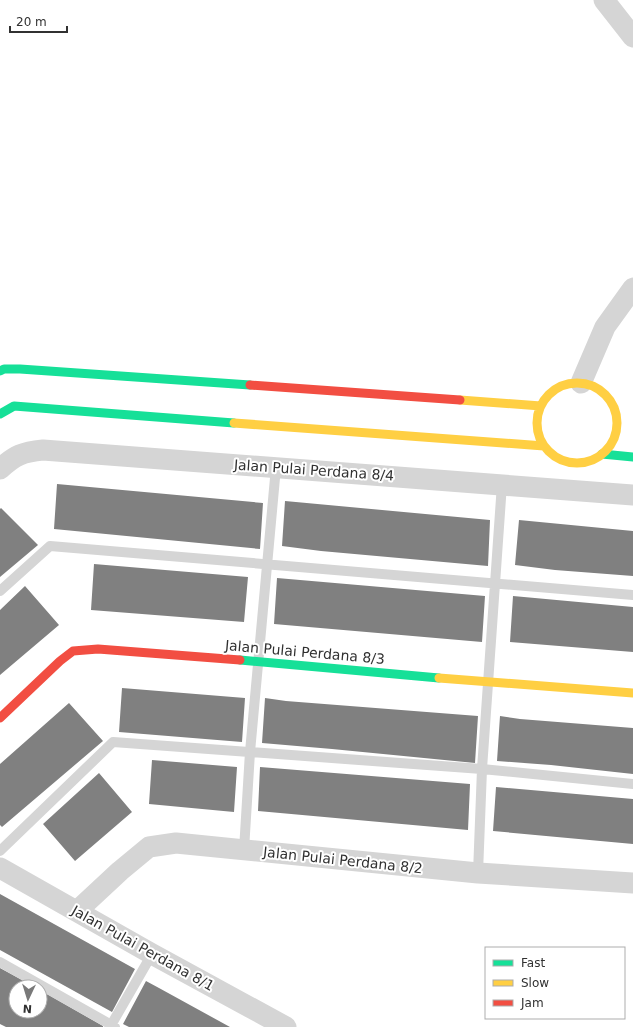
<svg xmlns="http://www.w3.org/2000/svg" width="633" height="1027" font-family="'DejaVu Sans',sans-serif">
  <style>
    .building { fill: #808080 }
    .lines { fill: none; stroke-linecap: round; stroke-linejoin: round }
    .lane { stroke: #d5d5d5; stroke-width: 10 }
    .street { stroke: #d5d5d5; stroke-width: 21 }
    .fast { stroke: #16e098; stroke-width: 9 }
    .slow { stroke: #ffcf43; stroke-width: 9 }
    .jam { stroke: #f24e42; stroke-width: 9 }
    .labels { text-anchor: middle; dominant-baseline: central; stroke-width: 4; stroke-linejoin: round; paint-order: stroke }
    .street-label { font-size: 14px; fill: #313131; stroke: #fff }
  </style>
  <rect width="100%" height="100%" fill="#fff"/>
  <!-- building -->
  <path class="building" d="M57,484L263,503L260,549L54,529Z
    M285,501L490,520L488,566L321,551L282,546Z
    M1,508L38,545L0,577V509Z
    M519,520L633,531V576L555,570L515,565Z
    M94,564L248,577L244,622L91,610Z
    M277,578L485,596L482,642L274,624Z
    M25,586L59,625L0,675V610Z
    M513,596L633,607V652L510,642Z
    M122,688L245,698L242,742L119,732Z
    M265,698L286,701L478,716L475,763L332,749L262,743Z
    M69,703L103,741L2,827L0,825V764Z
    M500,716L520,719L633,728V774L551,765L497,761Z
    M152,760L237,767L234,812L149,804Z
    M260,767L470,784L468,830L258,811Z
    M99,773L132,812L75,861L43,824Z
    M496,787L633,799V844L493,831Z
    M0,894L135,969L112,1012L0,950Z
    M0,968L35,987H16V1011H40V990L103,1026V1027H6L0,1024Z
    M146,981L159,988L230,1027H129L123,1024Z"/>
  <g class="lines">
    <!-- lane -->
    <path class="lane" d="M0,591L50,546L633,595
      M244,850L250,752L276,467
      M0,851L113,742L482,769L633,784
      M478,873L482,769L502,484
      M0,962L115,1027
      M110,1027L152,954"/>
    <!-- street -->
    <path class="street" d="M604,0L633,37
      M581,383L605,327L633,288
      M0,469C15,455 23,452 43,450L633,495
      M0,868L152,954L286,1027
      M77,911L120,871L149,847L176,843L478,873L633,883"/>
    <!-- fast -->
    <path class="fast" d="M0,371L4,369H20L250,385
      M0,414L14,406L234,423
      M602,454L633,457
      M240,660L439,678"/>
    <!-- slow -->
    <path class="slow" d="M537 423a40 40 0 1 1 80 0a40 40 0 1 1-80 0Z
      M460,400L541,406
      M234,423L544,446
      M439,678L633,693"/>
    <!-- jam -->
    <path class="jam" d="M250,385L460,400
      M0,718L60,661L73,651L98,649L240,660"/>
  </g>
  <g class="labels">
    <!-- street labels -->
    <g class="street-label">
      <text transform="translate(314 470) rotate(4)">Jalan Pulai Perdana 8/4</text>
      <text transform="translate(305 652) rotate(5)">Jalan Pulai Perdana 8/3</text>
      <text transform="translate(343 860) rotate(6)">Jalan Pulai Perdana 8/2</text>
      <text transform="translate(143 948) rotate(29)">Jalan Pulai Perdana 8/1</text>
    </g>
  </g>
  <!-- legend -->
  <rect x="485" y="947" width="140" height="72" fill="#ffffff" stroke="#adadad"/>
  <rect x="493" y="960" width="20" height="6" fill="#16e098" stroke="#adadad"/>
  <text x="521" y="967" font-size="12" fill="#313131">Fast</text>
  <rect x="493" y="980" width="20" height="6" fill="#ffcf43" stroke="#adadad"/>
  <text x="521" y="987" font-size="12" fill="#313131">Slow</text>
  <rect x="493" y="1000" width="20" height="6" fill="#f24e42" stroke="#adadad"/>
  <text x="521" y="1007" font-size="12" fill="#313131">Jam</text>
  <!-- north arrow -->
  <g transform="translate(28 999) rotate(184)"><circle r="19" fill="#ffffff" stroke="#adadad"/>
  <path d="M0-3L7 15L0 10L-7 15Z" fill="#797979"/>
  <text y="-6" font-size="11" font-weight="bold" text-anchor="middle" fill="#313131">N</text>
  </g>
  <!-- scale -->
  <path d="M10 26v6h57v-6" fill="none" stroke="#313131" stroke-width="2"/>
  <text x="16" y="26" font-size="12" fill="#313131" stroke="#ffffff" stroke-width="3" paint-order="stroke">20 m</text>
</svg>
